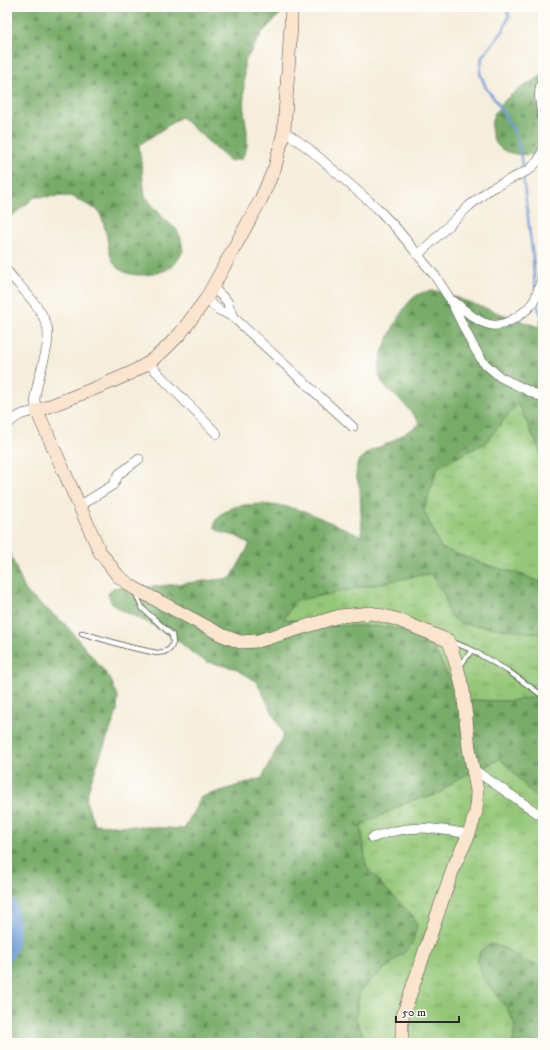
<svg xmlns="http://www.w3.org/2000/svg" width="550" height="1050" font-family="'IM FELL DW Pica',serif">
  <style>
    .grass { fill: url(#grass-tufts); stroke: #607a52 }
    .forest { fill: url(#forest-firs); stroke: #516c4a }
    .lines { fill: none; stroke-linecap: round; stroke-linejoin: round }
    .stream { stroke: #6d9dd7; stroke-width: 2.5 }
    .river { stroke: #6d9dd7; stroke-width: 15 }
    .lane-casing { stroke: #494846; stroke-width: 6 }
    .street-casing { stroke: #494846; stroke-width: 10 }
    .secondary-casing { stroke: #494846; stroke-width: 14 }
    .lane { stroke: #fff; stroke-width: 4.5 }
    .street { stroke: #fff; stroke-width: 9 }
    .secondary { stroke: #fce5cf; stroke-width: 13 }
  </style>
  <defs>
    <pattern id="grass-tufts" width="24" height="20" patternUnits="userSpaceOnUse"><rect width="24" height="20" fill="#94c878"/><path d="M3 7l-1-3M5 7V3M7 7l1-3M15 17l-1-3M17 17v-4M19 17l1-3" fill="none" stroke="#79a363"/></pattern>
    <pattern id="forest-firs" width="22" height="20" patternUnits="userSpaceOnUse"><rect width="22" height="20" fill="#77ac68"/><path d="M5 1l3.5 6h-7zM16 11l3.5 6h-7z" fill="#628c56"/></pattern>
  </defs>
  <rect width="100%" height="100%" fill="#fdfcf7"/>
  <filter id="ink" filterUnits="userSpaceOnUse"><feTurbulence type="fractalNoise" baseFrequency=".025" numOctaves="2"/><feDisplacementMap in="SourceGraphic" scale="8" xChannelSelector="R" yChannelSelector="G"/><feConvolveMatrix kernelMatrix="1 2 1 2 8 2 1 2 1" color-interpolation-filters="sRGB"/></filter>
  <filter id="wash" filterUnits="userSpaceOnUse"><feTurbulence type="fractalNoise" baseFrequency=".012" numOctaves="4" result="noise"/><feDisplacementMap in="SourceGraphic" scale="16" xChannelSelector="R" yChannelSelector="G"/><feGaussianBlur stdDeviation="0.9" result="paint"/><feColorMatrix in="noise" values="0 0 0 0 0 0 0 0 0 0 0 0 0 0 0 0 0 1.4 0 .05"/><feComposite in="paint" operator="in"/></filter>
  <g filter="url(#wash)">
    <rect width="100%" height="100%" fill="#f6eedc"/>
    <!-- grass -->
    <path class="grass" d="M518,403L543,458V583L514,572L490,566L441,548L424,511L438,467L485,443Z
      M431,573L445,596L447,610L464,624L543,634V697H535L509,701L468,700L447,674L439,657L428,642L420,637L405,631L376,626H344L284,619L294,601Z
      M500,759L508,766L531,793L543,801V960L540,965L527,962L501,946L483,978L508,1010L515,1025L513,1043H443L437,1042L422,1043H366L356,1018L359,992L367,983L391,964L417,927L413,916L384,887L366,866L361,825L413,800L429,797L440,793L457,779Z"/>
    <!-- forest -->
    <path class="forest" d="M7,7H282L279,15L262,33L244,63V111L247,131V146L242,159L230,161L181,117L139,145L145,196L165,220L176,229L181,238L183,251C181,255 178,260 175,264C163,276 129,280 117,267C107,257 109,241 105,229C104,223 101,217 99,211L71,196L35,197L7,220Z
      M543,75V154C523,155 498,158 492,134C490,126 492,116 497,110C507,94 527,85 543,75Z
      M437,291L539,327L543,309V458L518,403L485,443L438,467L424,511L441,548L489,566L514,572L543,583V634L464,624L454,619L447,610L445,596L431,573L295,601L284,619C301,622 328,625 345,626C370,627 408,624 428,642C438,651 440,663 446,674C452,683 461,692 468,700L509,701L535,697H543V801L531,793L508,766L500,759L457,779L440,793L429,797L413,800L361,825L366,866L384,887L413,916L417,927L413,941L407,950L367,983L359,992L356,1018L366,1043H7V550L9,551L25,590L32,597L65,624L110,678L118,697L117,712L91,781L86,800L94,824L184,829L201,797L262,778L284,735L256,681L234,668L207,662L195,655L176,639L153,625L123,611L112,604L108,594L113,588L122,587H151L231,578L250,544L236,536L220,532L215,528V521L221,514L234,507L244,505L261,504L283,506L304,511L362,536L360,488L356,475L357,464L362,457L370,451L389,443L420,424C415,417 409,409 403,403C394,393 381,388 379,373C376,357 400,310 412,299C419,292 427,291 437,291Z
      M491,944C509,948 512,955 527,962C531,963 536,964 540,965L543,960V1043H513L515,1025L508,1010L483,978L477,961L480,951Z"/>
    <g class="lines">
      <!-- stream -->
      <path class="stream" d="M506,7L509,16L503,31L482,57L480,73L486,88L496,101L513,130L519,145L523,171
        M523,176L533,259L535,288
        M537,301L538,308L543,319"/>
      <!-- river -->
      <path class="river" d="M7,902C14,918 14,938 7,953"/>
    </g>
  </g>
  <g filter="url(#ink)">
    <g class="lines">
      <defs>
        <path id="lane" d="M82,633L129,647L157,653L164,652L170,649L173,643L172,635L143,609L139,601L135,591
          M453,642L472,650L508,671L543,696
          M460,666L472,650"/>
        <path id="street" d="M543,77C537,94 540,103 543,119
          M284,131L308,148L377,208L397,229L435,276L450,299L472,344L483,362L500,377L543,398
          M418,255L469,206L490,189L529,170L538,161L543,150
          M7,271C20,287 38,303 46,323C54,342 36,378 35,399C35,403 36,407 37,411C22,413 18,415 7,425
          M212,287L227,301L233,317
          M206,299L219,310L233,317L353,427
          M453,301C464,309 477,323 492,325C506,327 529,311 535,299C538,292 540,283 543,276
          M148,363L217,434
          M79,506L113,485L119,474L139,459
          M473,769L543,817
          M372,838C409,823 432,828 469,834"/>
        <path id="secondary" d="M291,7V25L284,131L275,167L261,199L206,299L180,334L163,351L148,363L131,373L101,386L37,411L100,552L118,576L134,588L222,635L240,642L258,641L340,616L371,613L396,619L449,641L458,670L463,690L469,748L477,791L476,812L469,834L454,866L402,1018V1043"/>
      </defs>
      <!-- lane casing -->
      <use href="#lane" class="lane-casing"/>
      <!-- street casing -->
      <use href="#street" class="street-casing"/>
      <!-- secondary casing -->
      <use href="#secondary" class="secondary-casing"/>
      <!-- lane -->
      <use href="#lane" class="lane"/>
      <!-- street -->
      <use href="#street" class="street"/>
      <!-- secondary -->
      <use href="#secondary" class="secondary"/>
    </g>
  </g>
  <!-- margin -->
  <rect width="550" height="1050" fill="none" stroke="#fdfcf7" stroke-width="24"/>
  <!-- scale -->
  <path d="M396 1016v6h63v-6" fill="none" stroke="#2b2b2b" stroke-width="2"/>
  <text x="402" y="1016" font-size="12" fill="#2b2b2b" stroke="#fdfcf7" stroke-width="3" paint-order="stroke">50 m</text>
</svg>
